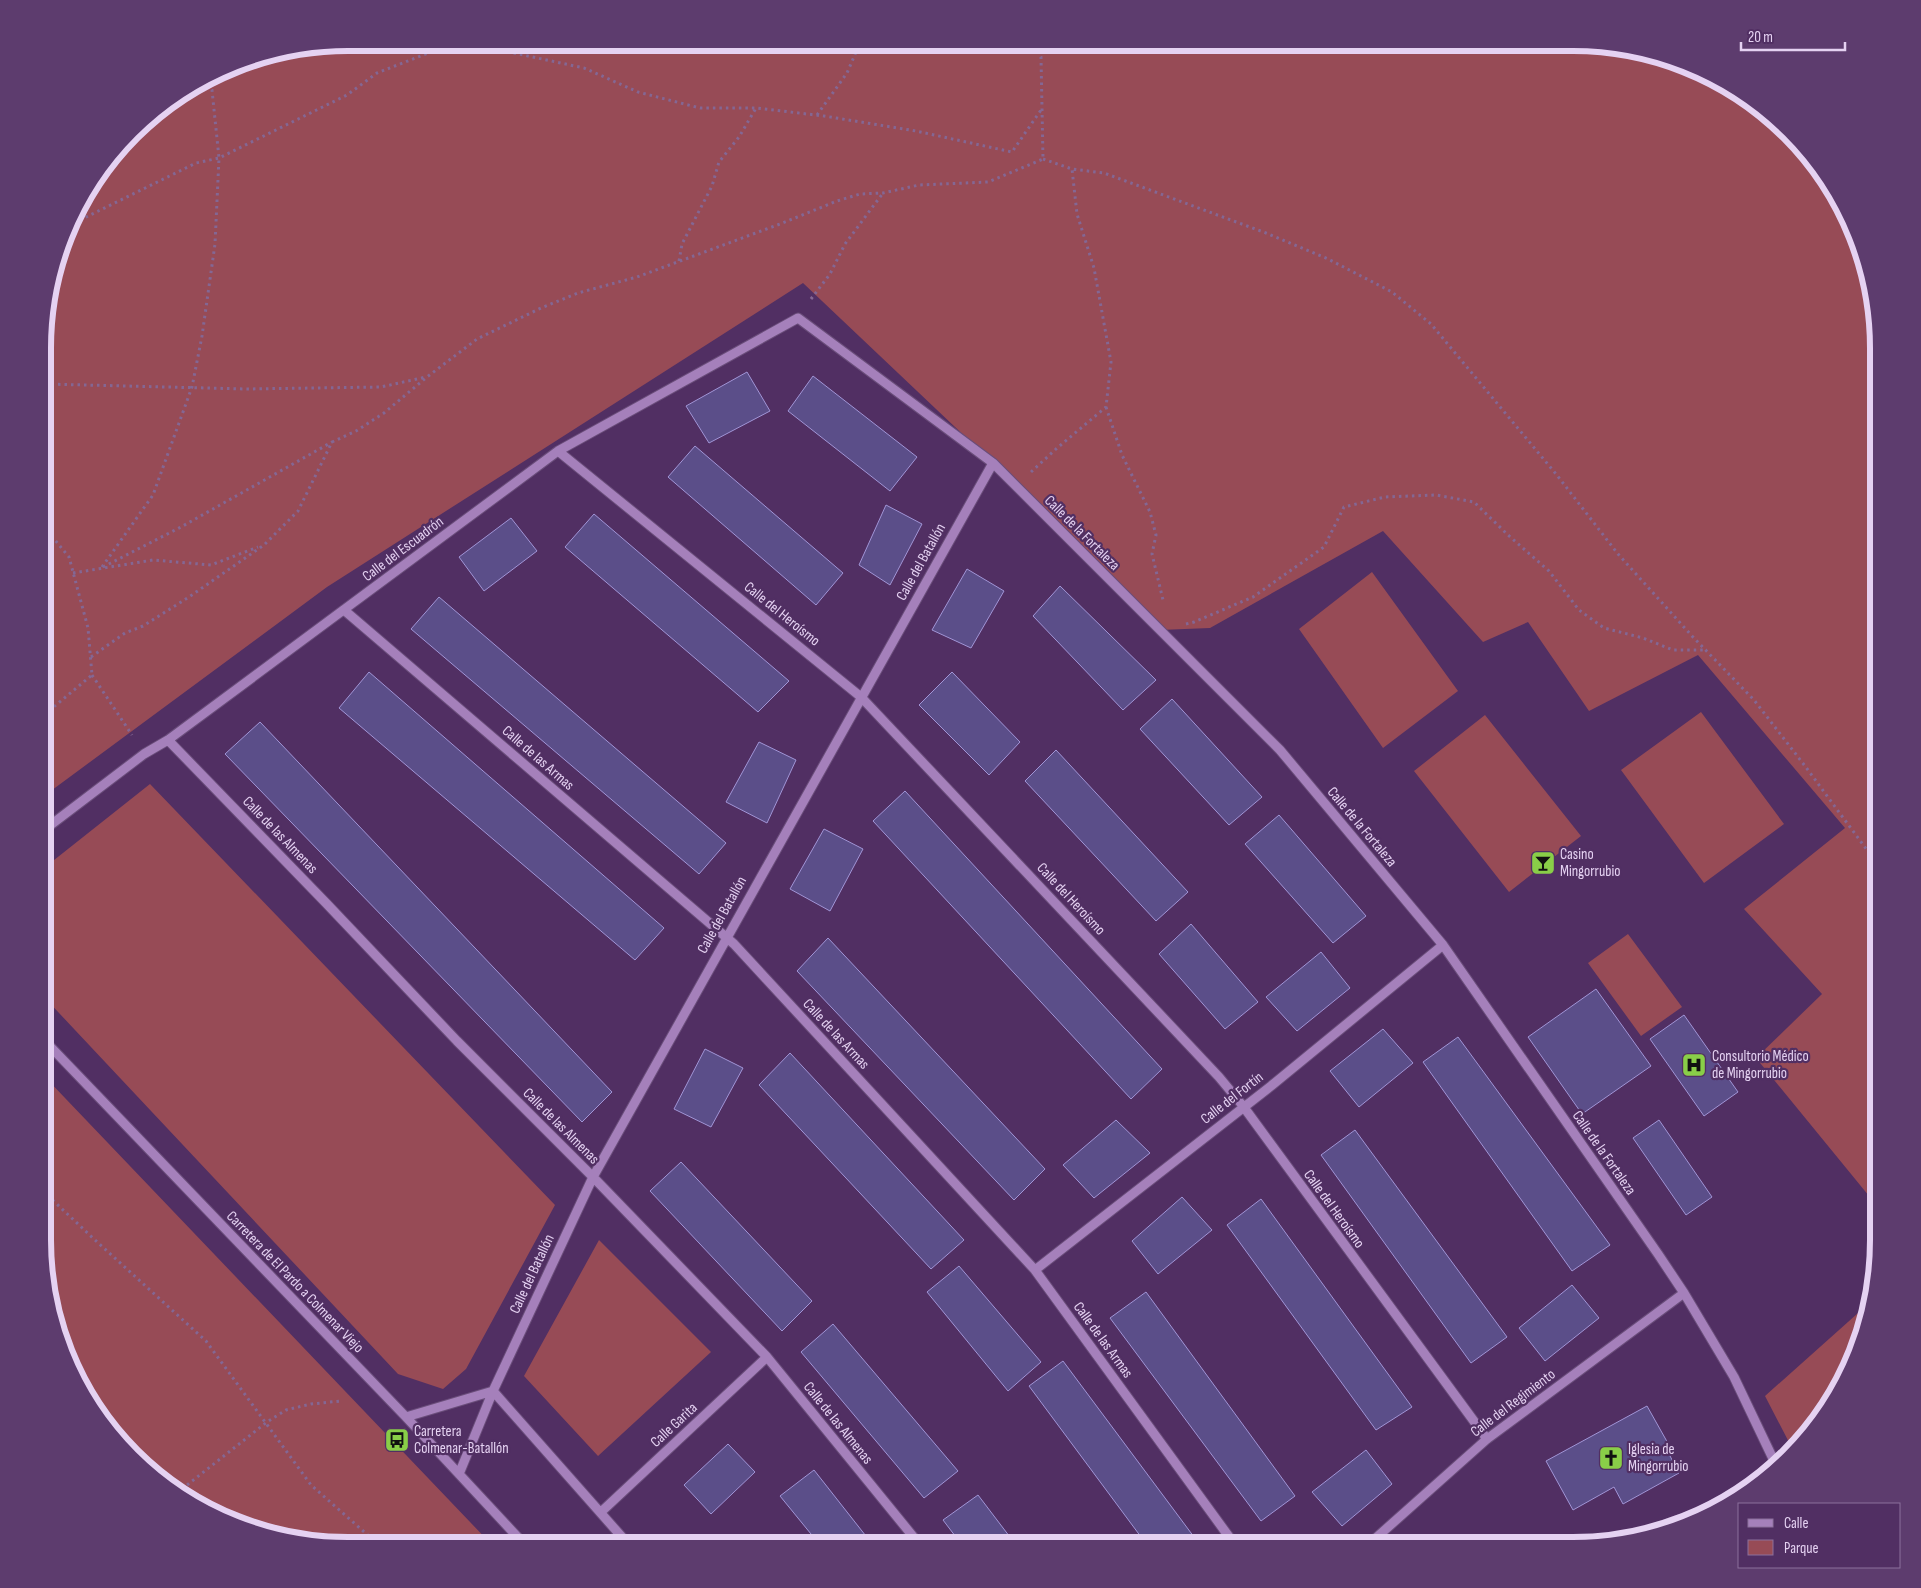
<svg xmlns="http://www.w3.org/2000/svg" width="1921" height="1588" font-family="'Sofia Sans Condensed',sans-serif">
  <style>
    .green { fill: #974b56 }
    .building { fill: #5b4e89; stroke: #a195d6 }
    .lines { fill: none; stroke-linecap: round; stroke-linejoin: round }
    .minor-casing { stroke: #6a4d7a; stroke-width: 11 }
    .path { stroke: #846794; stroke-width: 3; stroke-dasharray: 2.5 4; stroke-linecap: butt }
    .minor { stroke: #a580bb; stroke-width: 9 }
    .labels { text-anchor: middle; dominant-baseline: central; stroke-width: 4.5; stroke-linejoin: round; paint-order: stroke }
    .street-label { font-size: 15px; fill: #e5d2f2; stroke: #512f63 }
    .poi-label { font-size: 15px; fill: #e5d2f2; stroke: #512f63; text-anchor: start }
    .rim { fill: none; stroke: #e5d2f2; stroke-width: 6 }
  </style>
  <rect width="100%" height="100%" fill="#512f63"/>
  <!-- green -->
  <path class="green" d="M348,43H1592L1690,66L1789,132L1855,231L1878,348V1207L1756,1058L1822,994L1744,909L1845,828L1698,655L1589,711L1528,622L1483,642L1383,531L1210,628L1160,630L993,463L803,283L327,587L44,796L45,308L83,196L147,118L250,59Z
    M1372,572L1458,691L1383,748L1299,629Z
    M1701,712L1784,824L1704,883L1621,770Z
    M1485,715L1581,836L1509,892L1414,771Z
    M150,784L555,1205L466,1369L443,1389L398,1374L44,997V868Z
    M1628,934L1682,1007L1641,1036L1588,963Z
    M44,1076L492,1545H329L231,1522L132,1456L74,1375L43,1260Z
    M599,1240L711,1352L598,1456L524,1376Z
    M1867,1305L1855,1357L1793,1450L1765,1396Z"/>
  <!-- building -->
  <path class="building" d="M747,372L770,411L709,443L686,406Z
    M813,376L917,457L890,491L788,411Z
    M695,446L843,573L816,605L668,477Z
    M886,505L922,524L890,585L859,565Z
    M594,514L789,681L758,712L565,547Z
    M511,518L537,551L484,591L459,557Z
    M967,569L1004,591L971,648L932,630Z
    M1060,586L1156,680L1123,710L1033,616Z
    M439,597L726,843L699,874L411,629Z
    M369,672L664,928L635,960L339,708Z
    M952,672L1020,742L989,775L919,705Z
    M1172,699L1262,797L1229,825L1140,729Z
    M260,722L612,1092L582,1122L225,754Z
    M759,742L796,760L767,823L726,802Z
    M1056,750L1188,892L1156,921L1025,781Z
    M905,791L1162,1069L1131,1099L873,821Z
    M1279,815L1366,916L1333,943L1245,844Z
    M824,829L863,849L830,911L790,889Z
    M1191,924L1258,1002L1225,1029L1159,954Z
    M828,938L1045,1169L1014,1200L797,971Z
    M1321,952L1350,988L1297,1031L1266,997Z
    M1596,989L1651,1066L1582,1114L1528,1037Z
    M1684,1015L1738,1092L1704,1116L1650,1039Z
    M1383,1029L1413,1063L1359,1107L1330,1071Z
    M1458,1037L1610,1245L1572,1271L1423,1062Z
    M705,1049L743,1068L711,1127L674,1109Z
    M790,1053L964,1240L931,1269L759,1085Z
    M1116,1120L1150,1153L1094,1198L1063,1165Z
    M1659,1120L1712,1197L1686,1215L1633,1138Z
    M1355,1130L1507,1337L1471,1363L1321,1155Z
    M681,1162L812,1301L782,1331L650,1191Z
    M1182,1197L1212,1230L1158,1274L1132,1241Z
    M1261,1199L1412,1407L1376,1430L1227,1225Z
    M959,1266L1041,1362L1008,1391L927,1292Z
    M1572,1285L1599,1318L1545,1361L1519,1328Z
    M1146,1292L1295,1496L1261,1521L1110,1318Z
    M833,1324L958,1471L924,1498L801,1352Z
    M1063,1361L1200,1545H1147L1029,1386Z
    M1647,1406L1674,1454L1670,1456L1679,1473L1623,1504L1614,1487L1573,1510L1546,1461Z
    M728,1444L755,1472L711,1514L684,1485Z
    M1366,1450L1392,1484L1342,1526L1312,1492Z
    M814,1470L873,1545H820L780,1496Z
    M978,1495L1016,1545H962L943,1520Z"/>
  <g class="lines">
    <defs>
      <path id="minor" d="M558,451L861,697L1219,1077L1243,1106L1487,1439
        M344,610L734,944L1035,1270L1235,1545
        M168,740L326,903L457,1041L593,1177L767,1357L920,1545
        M44,830L144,754L168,740L558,451L798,318L993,463L1280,750L1443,945L1658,1254L1684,1293L1734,1377L1776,1465
        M44,1040L406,1417L525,1545
        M1035,1270L1271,1086L1443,945
        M406,1417L493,1391L593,1177L993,463
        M459,1474L493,1391L629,1545
        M601,1512L767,1357
        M1650,1530L1708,1510
        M1368,1545L1487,1439L1684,1293"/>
    </defs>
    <!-- minor casing -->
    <use href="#minor" class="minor-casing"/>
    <!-- path -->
    <path class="path" d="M817,115L847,73L860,43
      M1043,159L1072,169L1104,173L1266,233L1328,259L1392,292L1431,324L1556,474L1618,554L1692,636L1754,700L1805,766L1878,865
      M74,223L196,163L219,158L347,95L377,73L436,50L486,47L584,68L638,92L700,108H756L824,116L916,131L1012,152L1041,110
      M679,261L682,244L712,186L719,162L739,137L756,108
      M811,299L830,274L845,244L883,193
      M45,384L247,389L381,387L426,377
      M1106,407L1122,455L1150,512L1156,535L1152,554L1163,600
      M1031,472L1056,449L1106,407L1111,362L1094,268L1077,214L1072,169
      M102,567L153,495L192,387L202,336L215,244L219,158L212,90L208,83
      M103,567L181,527L332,442
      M73,573L153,560L211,565L258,547
      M1186,624L1194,622L1253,597L1324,547L1344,507L1385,497L1436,495L1474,502L1508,535L1549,571L1579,610L1604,628L1643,638L1673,650H1707
      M91,657L125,633L143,626L189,597L264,545L298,511L332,442L356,431L384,413L427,377L477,339L541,308L578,293L637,277L780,224L837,201L860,194L883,193L919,185L988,182L1043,159L1041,57L1034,43
      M92,675L132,735
      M44,715L92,675L88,628L69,557L45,528
      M43,1191L95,1240L206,1341L311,1485L379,1545
      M182,1489L267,1422L286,1410L311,1404L341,1401"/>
    <!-- minor -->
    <use href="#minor" class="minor"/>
  </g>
  <!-- icons -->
  <defs>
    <symbol id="bar-square" viewBox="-11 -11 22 22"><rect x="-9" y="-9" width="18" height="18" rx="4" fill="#89ce48" stroke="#512f63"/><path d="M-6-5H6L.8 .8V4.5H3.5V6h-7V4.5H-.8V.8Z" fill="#111"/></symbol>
    <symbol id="hospital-square" viewBox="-11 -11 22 22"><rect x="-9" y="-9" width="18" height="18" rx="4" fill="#89ce48" stroke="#512f63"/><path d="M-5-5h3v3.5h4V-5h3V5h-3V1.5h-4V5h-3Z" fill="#111"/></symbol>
    <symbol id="bus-square" viewBox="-11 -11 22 22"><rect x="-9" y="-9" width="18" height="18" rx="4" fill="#89ce48" stroke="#512f63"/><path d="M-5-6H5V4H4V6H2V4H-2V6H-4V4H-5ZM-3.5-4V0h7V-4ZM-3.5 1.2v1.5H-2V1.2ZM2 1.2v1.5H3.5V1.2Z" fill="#111"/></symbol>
    <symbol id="church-square" viewBox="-11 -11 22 22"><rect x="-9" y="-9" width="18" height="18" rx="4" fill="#89ce48" stroke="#512f63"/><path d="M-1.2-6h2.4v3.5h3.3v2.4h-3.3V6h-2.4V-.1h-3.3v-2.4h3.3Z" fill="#111"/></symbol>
  </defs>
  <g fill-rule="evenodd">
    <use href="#bar-square" x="1529" y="849" width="28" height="28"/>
    <use href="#hospital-square" x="1680" y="1051" width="28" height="28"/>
    <use href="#bus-square" x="383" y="1426" width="28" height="28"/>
    <use href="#church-square" x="1597" y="1444" width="28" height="28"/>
  </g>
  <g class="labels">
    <!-- street labels -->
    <g class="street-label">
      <text transform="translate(1082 533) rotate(45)">Calle de la Fortaleza</text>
      <text transform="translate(403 549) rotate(-37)">Calle del Escuadrón</text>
      <text transform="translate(921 562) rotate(-61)">Calle del Batallón</text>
      <text transform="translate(782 614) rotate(39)">Calle del Heroísmo</text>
      <text transform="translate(538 758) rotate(41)">Calle de las Armas</text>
      <text transform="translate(1362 827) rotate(50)">Calle de la Fortaleza</text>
      <text transform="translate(280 835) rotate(46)">Calle de las Almenas</text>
      <text transform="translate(1071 899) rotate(47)">Calle del Heroísmo</text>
      <text transform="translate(722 915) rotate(-61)">Calle del Batallón</text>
      <text transform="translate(836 1034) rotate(47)">Calle de las Armas</text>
      <text transform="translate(1232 1098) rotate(-38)">Calle del Fortín</text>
      <text transform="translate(561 1126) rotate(45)">Calle de las Almenas</text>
      <text transform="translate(1604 1153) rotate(55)">Calle de la Fortaleza</text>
      <text transform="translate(1334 1209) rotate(54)">Calle del Heroísmo</text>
      <text transform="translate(532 1274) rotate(-65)">Calle del Batallón</text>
      <text transform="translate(295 1282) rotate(46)">Carretera de El Pardo a Colmenar Viejo</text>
      <text transform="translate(1103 1340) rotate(54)">Calle de las Armas</text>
      <text transform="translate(1513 1403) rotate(-37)">Calle del Regimiento</text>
      <text transform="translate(838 1423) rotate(51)">Calle de las Almenas</text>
      <text transform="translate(674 1425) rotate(-43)">Calle Garita</text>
    </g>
    <!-- poi labels -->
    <g class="poi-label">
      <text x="1560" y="854">Casino<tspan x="1560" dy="17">Mingorrubio</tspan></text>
      <text x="1712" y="1056">Consultorio Médico<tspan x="1712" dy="17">de Mingorrubio</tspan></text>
      <text x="414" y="1431">Carretera<tspan x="414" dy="17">Colmenar-Batallón</tspan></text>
      <text x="1628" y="1449">Iglesia de<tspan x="1628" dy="17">Mingorrubio</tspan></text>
    </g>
  </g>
  <!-- crop -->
  <path d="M0 0H1921V1588H0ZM348 51H1573A297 297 0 0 1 1870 348V1240A297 297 0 0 1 1573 1537H348A297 297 0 0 1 51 1240V348A297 297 0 0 1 348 51Z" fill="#5d3c6e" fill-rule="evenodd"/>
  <path class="rim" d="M348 51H1573A297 297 0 0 1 1870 348V1240A297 297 0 0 1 1573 1537H348A297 297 0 0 1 51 1240V348A297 297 0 0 1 348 51Z"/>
  <!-- legend -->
  <rect x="1738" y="1503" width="162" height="65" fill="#512f63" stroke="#8c709c"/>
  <rect x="1748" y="1519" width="25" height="8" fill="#a580bb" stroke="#8c709c"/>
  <text x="1784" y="1528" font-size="15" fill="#e5d2f2">Calle</text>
  <rect x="1748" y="1540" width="25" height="15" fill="#974b56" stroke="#8c709c"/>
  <text x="1784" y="1553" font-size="15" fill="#e5d2f2">Parque</text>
  <!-- scale -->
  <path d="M1741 42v8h104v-8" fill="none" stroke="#e5d2f2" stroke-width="2.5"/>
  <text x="1748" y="42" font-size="15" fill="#e5d2f2" stroke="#512f63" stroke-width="4" paint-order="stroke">20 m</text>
</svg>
